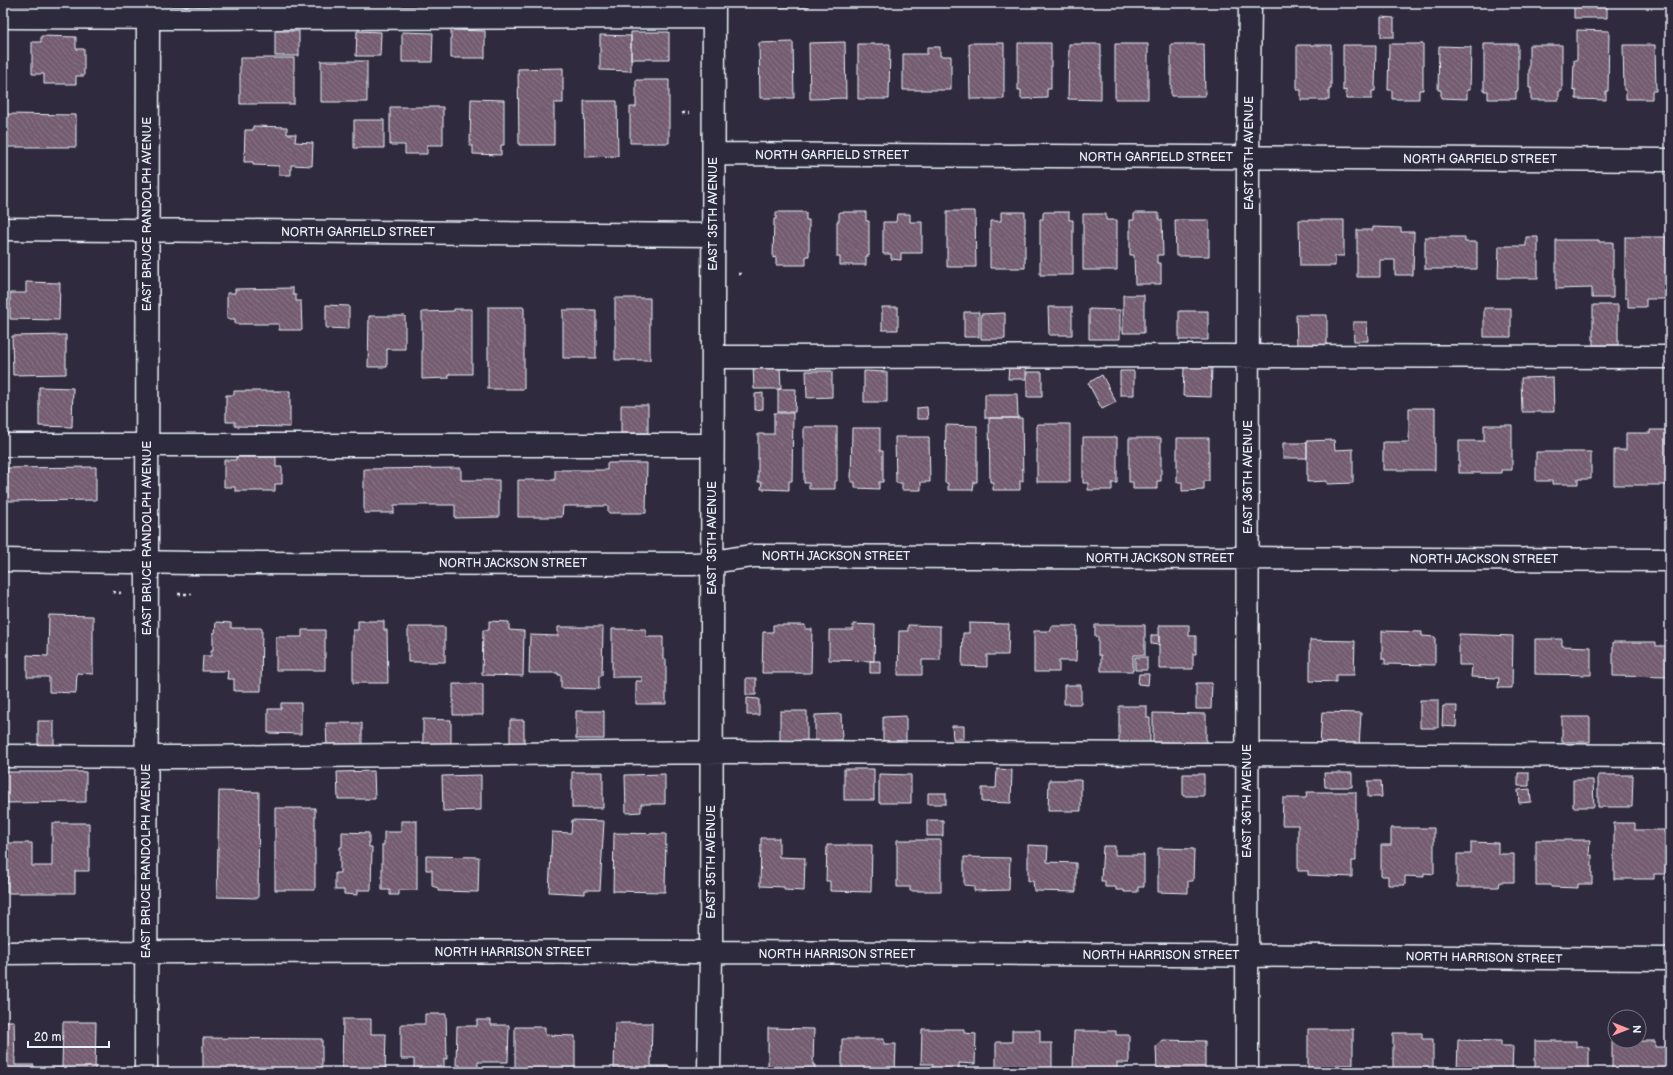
<svg xmlns="http://www.w3.org/2000/svg" width="1673" height="1075" font-family="'Balsamiq Sans',sans-serif">
  <style>
    .building { fill: url(#building-back-hatch); stroke: #e8f1f8 }
    .lines { fill: none; stroke-linecap: round; stroke-linejoin: round }
    .minor-casing { stroke: #e8f1f8; stroke-width: 25 }
    .path { stroke: #e8f1f8; stroke-width: 2.5; stroke-dasharray: 3 3; stroke-linecap: butt }
    .minor { stroke: #2f2a3d; stroke-width: 22 }
    .labels { text-anchor: middle; dominant-baseline: central; stroke-width: 3.5; stroke-linejoin: round; paint-order: stroke }
    .street-label { font-size: 12px; fill: #e8f1f8; stroke: #2f2a3d }
  </style>
  <defs>
    <pattern id="building-back-hatch" width="6" height="6" patternUnits="userSpaceOnUse"><rect width="6" height="6" fill="#755d71"/><path d="M-1 5l2 2M0 0l6 6M5-1l2 2" fill="none" stroke="#897586"/></pattern>
  </defs>
  <rect width="100%" height="100%" fill="#2f2a3d"/>
  <filter id="ink" filterUnits="userSpaceOnUse"><feTurbulence type="fractalNoise" baseFrequency=".025" numOctaves="2"/><feDisplacementMap in="SourceGraphic" scale="8" xChannelSelector="R" yChannelSelector="G"/><feConvolveMatrix kernelMatrix="1 2 1 2 8 2 1 2 1" color-interpolation-filters="sRGB"/></filter>
  <g filter="url(#ink)">
    <!-- building -->
    <path class="building" d="M762,3H796V7H762Z
      M796,3H809V7H796Z
      M1574,3H1607V18H1574Z
      M1381,17L1394,18V37H1381Z
      M451,30L485,31V58H451Z
      M1577,30L1609,31L1608,91H1606V100L1576,99V91L1573,90L1574,60H1577Z
      M275,31H299V56H275Z
      M357,31L381,32L380,56H356Z
      M402,32L433,33L432,62H402Z
      M631,32H669V59H631Z
      M600,35L631,36V71L600,70Z
      M41,36L76,37V49H84V76H76V84H44V74H32V42H41Z
      M793,42L794,98H760L759,43Z
      M845,42L846,98L810,99L809,43Z
      M969,43H1004V99H970Z
      M1018,43H1051V89H1047V98L1021,99V90H1018Z
      M858,44H890L889,99H858Z
      M1069,44H1101V100L1068,99Z
      M1115,44H1148V99H1115Z
      M1171,44H1204L1205,96H1171Z
      M1389,44H1423V90H1419V99H1392V90H1388Z
      M1484,44H1518V91H1516V99H1488V91H1484Z
      M1297,45H1331V89H1329V100H1301V90H1297Z
      M1343,45H1376L1375,91H1372V99H1346V90L1343,91Z
      M1529,45H1562V91H1559V100H1531V88H1529Z
      M1623,45H1655L1656,91H1652V99H1626V90H1624Z
      M1439,46L1471,47L1470,90H1467V99L1441,98V90H1438Z
      M927,47H940V56H951V90H903V54H927Z
      M240,58H294V104H240Z
      M321,61H367V102H321Z
      M563,68V103H554V145H519L518,69Z
      M636,80H669V143H630V107H636Z
      M471,99L504,100V145H501V155L473,154V146H470Z
      M584,101H617L618,156L585,157Z
      M390,107H443V145H427V154H405V145H390Z
      M7,114L76,115V147H6Z
      M354,120H384V148H354Z
      M253,126L287,127V134H296L295,142L313,143L312,166L291,165V175H279V166L253,165V162H244L245,130H253Z
      M947,211H975L976,267H947Z
      M776,212H806V220H809V256H806V265H776V257L773,258L774,219H776Z
      M839,212H866V221H869V256H866V265H840V257H837V221H839Z
      M1001,212H1025V268H990V221H1001Z
      M1043,212H1069V220H1073V275H1040V219H1043Z
      M1134,213H1159V220H1162L1163,255H1157V263H1161V284H1135L1134,255H1130V220H1134Z
      M897,214H910V222H922V253H901V260L891,259V254H883V222H896Z
      M1083,214H1106V220H1117V270H1083Z
      M1175,220H1209V256H1176Z
      M1299,220H1344V256H1335V266H1300Z
      M1373,227L1401,228V232H1414L1413,275H1395V260H1380V277H1357V230H1373Z
      M1425,237H1465V242H1477V269H1425Z
      M1526,237H1538V278H1498L1499,246H1526Z
      M1625,237H1667V243H1670V299H1646V307H1628V298H1625Z
      M1556,240H1599V242H1613V298H1592V288L1556,289Z
      M26,282L60,283L59,320L10,319V293H26Z
      M293,288V295H296V301H301L302,330H279V324H235V319H227V293H235V289Z
      M1123,295H1144V333H1123Z
      M615,298H650V360H615Z
      M326,305L349,306V329L326,328Z
      M1593,305H1618V345H1593Z
      M488,307H524V389H488Z
      M882,307H898V330H882Z
      M1048,307H1072V335H1049Z
      M1484,308H1511V337H1484Z
      M454,309H472V374H449V378L422,379V312L454,311Z
      M1089,309L1120,310V339H1089Z
      M563,310H596V358H563Z
      M1179,311H1208V340H1179Z
      M964,312H979V337H964Z
      M1005,313V339H981V314Z
      M1296,315H1327V345H1297Z
      M369,316H405V349H387V367H368Z
      M1353,322H1367L1368,341H1354Z
      M66,335V374L13,375L12,336Z
      M1009,365H1026V379H1008Z
      M753,366H780L781,389H754Z
      M1184,366H1212L1211,397L1183,396Z
      M806,371H832V397L807,398Z
      M864,371L887,372V402H864Z
      M1120,371H1134V395H1120Z
      M1027,372H1042V397H1027Z
      M1102,375L1116,402L1102,409L1088,383Z
      M1553,377L1554,412H1522L1521,378Z
      M39,387L73,388L72,427L39,426Z
      M778,389H796L795,412H778Z
      M234,391H290V427L235,426V422H226V395H234Z
      M763,393V409L755,410V394Z
      M985,394H1017L1018,418H985Z
      M621,405H648V433H621Z
      M927,407L928,419H917V408Z
      M1409,408H1435V470H1383V442H1409Z
      M774,413H793L792,481H789V490L761,489L762,482H758V434H774Z
      M989,418H1022L1023,481H1020V490H993V482H990Z
      M1037,424H1070V482H1037Z
      M946,425L977,426V482H974L973,490H948V483H945Z
      M1484,425H1512V470H1501V473H1459V441H1484Z
      M804,427H837V481H835V489H809V483H804Z
      M852,428H880V451H883V482H879V489L855,488V482H851Z
      M1650,430H1669V485H1614V450H1626V433H1650Z
      M895,437H929L930,482H921V490H902V483H896Z
      M1083,437H1117V483H1112V490H1088V483H1083Z
      M1129,438H1161V481H1157V489H1133V482H1129Z
      M1177,438H1209V481H1204V490L1182,491V482H1177Z
      M1334,440L1335,450L1353,449V483L1327,484V481L1307,482V441Z
      M1283,443H1307V458H1283Z
      M1536,452H1591V479H1578V484H1552V481H1536Z
      M236,457H276V467H282V484H275V491H235V487H224V460H236Z
      M607,463H647L646,513H608V506H563L562,517H518V480H555V470H607Z
      M96,467V500L7,501V468Z
      M461,468V480H499V517L455,518V505H394V513H364V469Z
      M49,615L93,616V674L77,673L76,693L49,692V677H27V655L48,656Z
      M358,621H384V630H387L388,683H353V630H358Z
      M489,621L509,622V630L524,631L523,676L482,675L483,630H489Z
      M216,622L231,623V628H262L261,691H234V679H227L228,671H202L203,656H211V650H213V633H215Z
      M969,623L1009,624L1008,655H987V667L962,666L963,633H969Z
      M853,624L875,625L874,661L829,660V630H853Z
      M773,625H805V629H812L811,673H762L763,632H773Z
      M908,625L940,626V660H922V675H898L899,631H908Z
      M1095,625H1145V655H1133V671H1101V655H1098V637H1095Z
      M1159,625H1189V636H1196V654H1193V669H1159Z
      M1051,626H1077L1076,661H1059V672H1034V631H1051Z
      M408,627H445V662H408Z
      M558,627H603L602,676H599V689L561,688V675H558V673H529L530,635L558,636Z
      M612,629H646V637H663V659H666V704H636V681H642V677H612Z
      M302,630H325V670H276V637H302Z
      M1382,631L1422,632V636L1435,637V665L1385,664V659H1382Z
      M1459,634L1513,636L1512,688H1498L1499,678L1471,677L1472,665H1459Z
      M1151,635H1159V645L1151,644Z
      M1535,639H1562V646L1591,647V675L1535,674Z
      M1310,640L1355,641L1354,675H1336V682L1310,681Z
      M1613,642H1656V646H1670V677L1613,676Z
      M1135,657H1147V670H1135Z
      M870,661H880V673H870Z
      M1139,674H1149L1148,685L1138,684Z
      M746,678H756V695H746Z
      M1196,683H1212L1211,709H1196Z
      M453,684H483V715H453Z
      M1064,685H1081V704H1064Z
      M747,698L759,699V715H747Z
      M1420,700H1438V728H1420Z
      M281,703H301V734L268,733V709H281Z
      M1119,706H1147V718H1150V747L1119,746Z
      M1443,706H1457L1456,727L1442,726Z
      M576,711H604V739H576Z
      M780,711H807V747H780Z
      M1322,712L1361,713L1359,747L1320,745Z
      M1153,713L1206,714V743L1153,742Z
      M841,714L842,740L815,741V715Z
      M906,716V743L883,744V717Z
      M1562,717H1590V742H1562Z
      M423,719L451,720V746H423Z
      M510,720H524V743H510Z
      M38,721H54V745H38Z
      M326,723H362V748H327Z
      M952,726H964V739H953Z
      M844,769H874V800H844Z
      M997,769L1012,770L1011,803L982,802V788H996Z
      M374,771L375,799H338L337,772Z
      M3,772H86V802L3,803Z
      M572,772H603V808H572Z
      M1324,773H1352V787H1325Z
      M1518,773H1529V786H1518Z
      M665,774V804H641V812L626,813L625,775Z
      M879,774L911,775V803H879Z
      M1183,774H1204V796H1183Z
      M481,775V810L443,811L442,776Z
      M1598,775H1633L1632,807H1598Z
      M1049,780H1081V811H1048Z
      M1573,780H1593L1594,807H1573Z
      M1368,781H1381L1382,797H1368Z
      M1530,789L1531,802L1519,803L1518,790Z
      M219,791L259,792L258,898L217,897Z
      M1307,792H1356V861H1352V877L1308,875V871H1298V825H1282L1283,798H1306Z
      M928,793H946V804H928Z
      M275,808H315V890H275Z
      M572,820L604,821L600,890H585V894L549,892L552,832L571,833Z
      M927,820H943V836H927Z
      M401,821H417V890H399V895H390V890H382V845H384V832H401Z
      M52,823H89V871H75V893H7V871H3V843H32V866H52Z
      M1614,823H1635V830H1664V833H1669V846H1667V874H1654V879H1614Z
      M1391,828H1434V874L1424,873V877L1405,876V885H1388V876H1381V845H1391Z
      M342,832L369,833V847H372L371,890H358V895L344,894V890H335V873H340V847H342Z
      M614,833L666,834L665,892L613,891Z
      M761,838H779V857L805,858L804,891L784,890V887L760,886Z
      M897,840H941V891H910V887H897Z
      M1536,840H1590L1589,855H1592V884H1578V888L1551,887V885H1536Z
      M1471,842L1498,843V854H1514V882H1500L1499,887H1457V854H1471Z
      M827,845H872L871,892L830,891V881H826Z
      M1028,845L1048,846L1047,862L1076,863V892L1034,891L1033,881H1028Z
      M1103,846H1115V855H1144V887H1138V892H1124V890H1116V887H1105V881H1101Z
      M1158,848L1194,849L1193,881H1188V893L1158,892Z
      M426,856L479,857L478,892L438,891V888L432,886V870H426Z
      M964,857L1010,858L1009,890L974,891V886L964,885Z
      M425,1014H446L447,1059H444V1069H414V1059H401V1024H425Z
      M343,1019H371V1034H386L385,1072H342Z
      M477,1020H491V1025H509L508,1062H478V1072H460V1065H456L457,1026H477Z
      M3,1021H14L15,1065H34V1072H3Z
      M63,1022H96L95,1072H43V1068H62Z
      M615,1023H652L651,1066H669V1072H622V1069H614Z
      M515,1027H545V1035L575,1036V1069L604,1070V1072H515Z
      M768,1028L814,1029L813,1065H815V1072L768,1070Z
      M922,1029H964V1033L976,1034L975,1064L959,1063V1072H933V1064H921Z
      M1308,1029H1353V1065H1336V1072H1308Z
      M1012,1030H1040V1043H1052V1072H996V1042H1012Z
      M1074,1031H1116V1035H1129V1063H1117V1072H1073Z
      M1393,1033H1422V1039H1433V1072H1393Z
      M203,1038L322,1039V1072H203Z
      M842,1039H884V1044H896L895,1072H901L842,1071Z
      M1162,1040L1205,1041V1072H1157L1156,1047Z
      M1458,1040L1501,1041V1046H1513L1512,1072H1457Z
      M1535,1041H1576V1047H1589V1072H1535Z
      M1612,1041H1655V1047H1668V1072H1612Z"/>
    <g class="lines">
      <defs>
        <path id="minor" d="M3,17L191,18L714,17
          M714,154L1670,160
          M3,229L713,235
          M713,357L1219,356L1670,357
          M3,445H712
          M3,560L192,563L693,564C714,563 733,558 754,556L1670,560
          M3,756L191,757L732,752L1670,756
          M3,953C559,949 1114,954 1670,959
          M146,1072L148,3
          M709,1072L711,953L714,3
          M1247,1072L1248,157L1250,3"/>
      </defs>
      <!-- minor casing -->
      <use href="#minor" class="minor-casing"/>
      <!-- path -->
      <path class="path" d="M682,113H689
        M738,274H744
        M113,592L121,593
        M178,594H192"/>
      <!-- minor -->
      <use href="#minor" class="minor"/>
    </g>
  </g>
  <g class="labels">
    <!-- street labels -->
    <g class="street-label">
      <text transform="translate(1249 153) rotate(-90)">EAST 36TH AVENUE</text>
      <text x="832" y="155">NORTH GARFIELD STREET</text>
      <text x="1156" y="157">NORTH GARFIELD STREET</text>
      <text x="1480" y="159">NORTH GARFIELD STREET</text>
      <text transform="translate(147 214) rotate(-90)">EAST BRUCE RANDOLPH AVENUE</text>
      <text transform="translate(713 214) rotate(-90)">EAST 35TH AVENUE</text>
      <text x="358" y="232">NORTH GARFIELD STREET</text>
      <text transform="translate(1248 477) rotate(-90)">EAST 36TH AVENUE</text>
      <text transform="translate(147 538) rotate(-90)">EAST BRUCE RANDOLPH AVENUE</text>
      <text transform="translate(712 538) rotate(-90)">EAST 35TH AVENUE</text>
      <text x="836" y="556">NORTH JACKSON STREET</text>
      <text x="1160" y="558">NORTH JACKSON STREET</text>
      <text x="1484" y="559">NORTH JACKSON STREET</text>
      <text x="513" y="563">NORTH JACKSON STREET</text>
      <text transform="translate(1247 801) rotate(-90)">EAST 36TH AVENUE</text>
      <text transform="translate(146 861) rotate(-90)">EAST BRUCE RANDOLPH AVENUE</text>
      <text transform="translate(711 862) rotate(-90)">EAST 35TH AVENUE</text>
      <text x="513" y="952">NORTH HARRISON STREET</text>
      <text x="837" y="954">NORTH HARRISON STREET</text>
      <text x="1161" y="955">NORTH HARRISON STREET</text>
      <text transform="translate(1484 958) rotate(1)">NORTH HARRISON STREET</text>
    </g>
  </g>
  <!-- margin -->
  <rect width="1673" height="1075" fill="none" stroke="#2f2a3d" stroke-width="16"/>
  <rect x="8" y="8" width="1657" height="1059" fill="none" stroke="#e8f1f8" stroke-width="1.5" filter="url(#ink)"/>
  <!-- north arrow -->
  <g transform="translate(1627 1029) rotate(90)"><circle r="19" fill="#2f2a3d" stroke="#797a88"/>
  <path d="M0-3L7 15L0 10L-7 15Z" fill="#ff9aa2"/>
  <text y="-6" font-size="11" font-weight="bold" text-anchor="middle" fill="#e8f1f8">N</text>
  </g>
  <!-- scale -->
  <path d="M28 1041v6h81v-6" fill="none" stroke="#e8f1f8" stroke-width="2"/>
  <text x="34" y="1041" font-size="12" fill="#e8f1f8" stroke="#2f2a3d" stroke-width="3" paint-order="stroke">20 m</text>
</svg>
